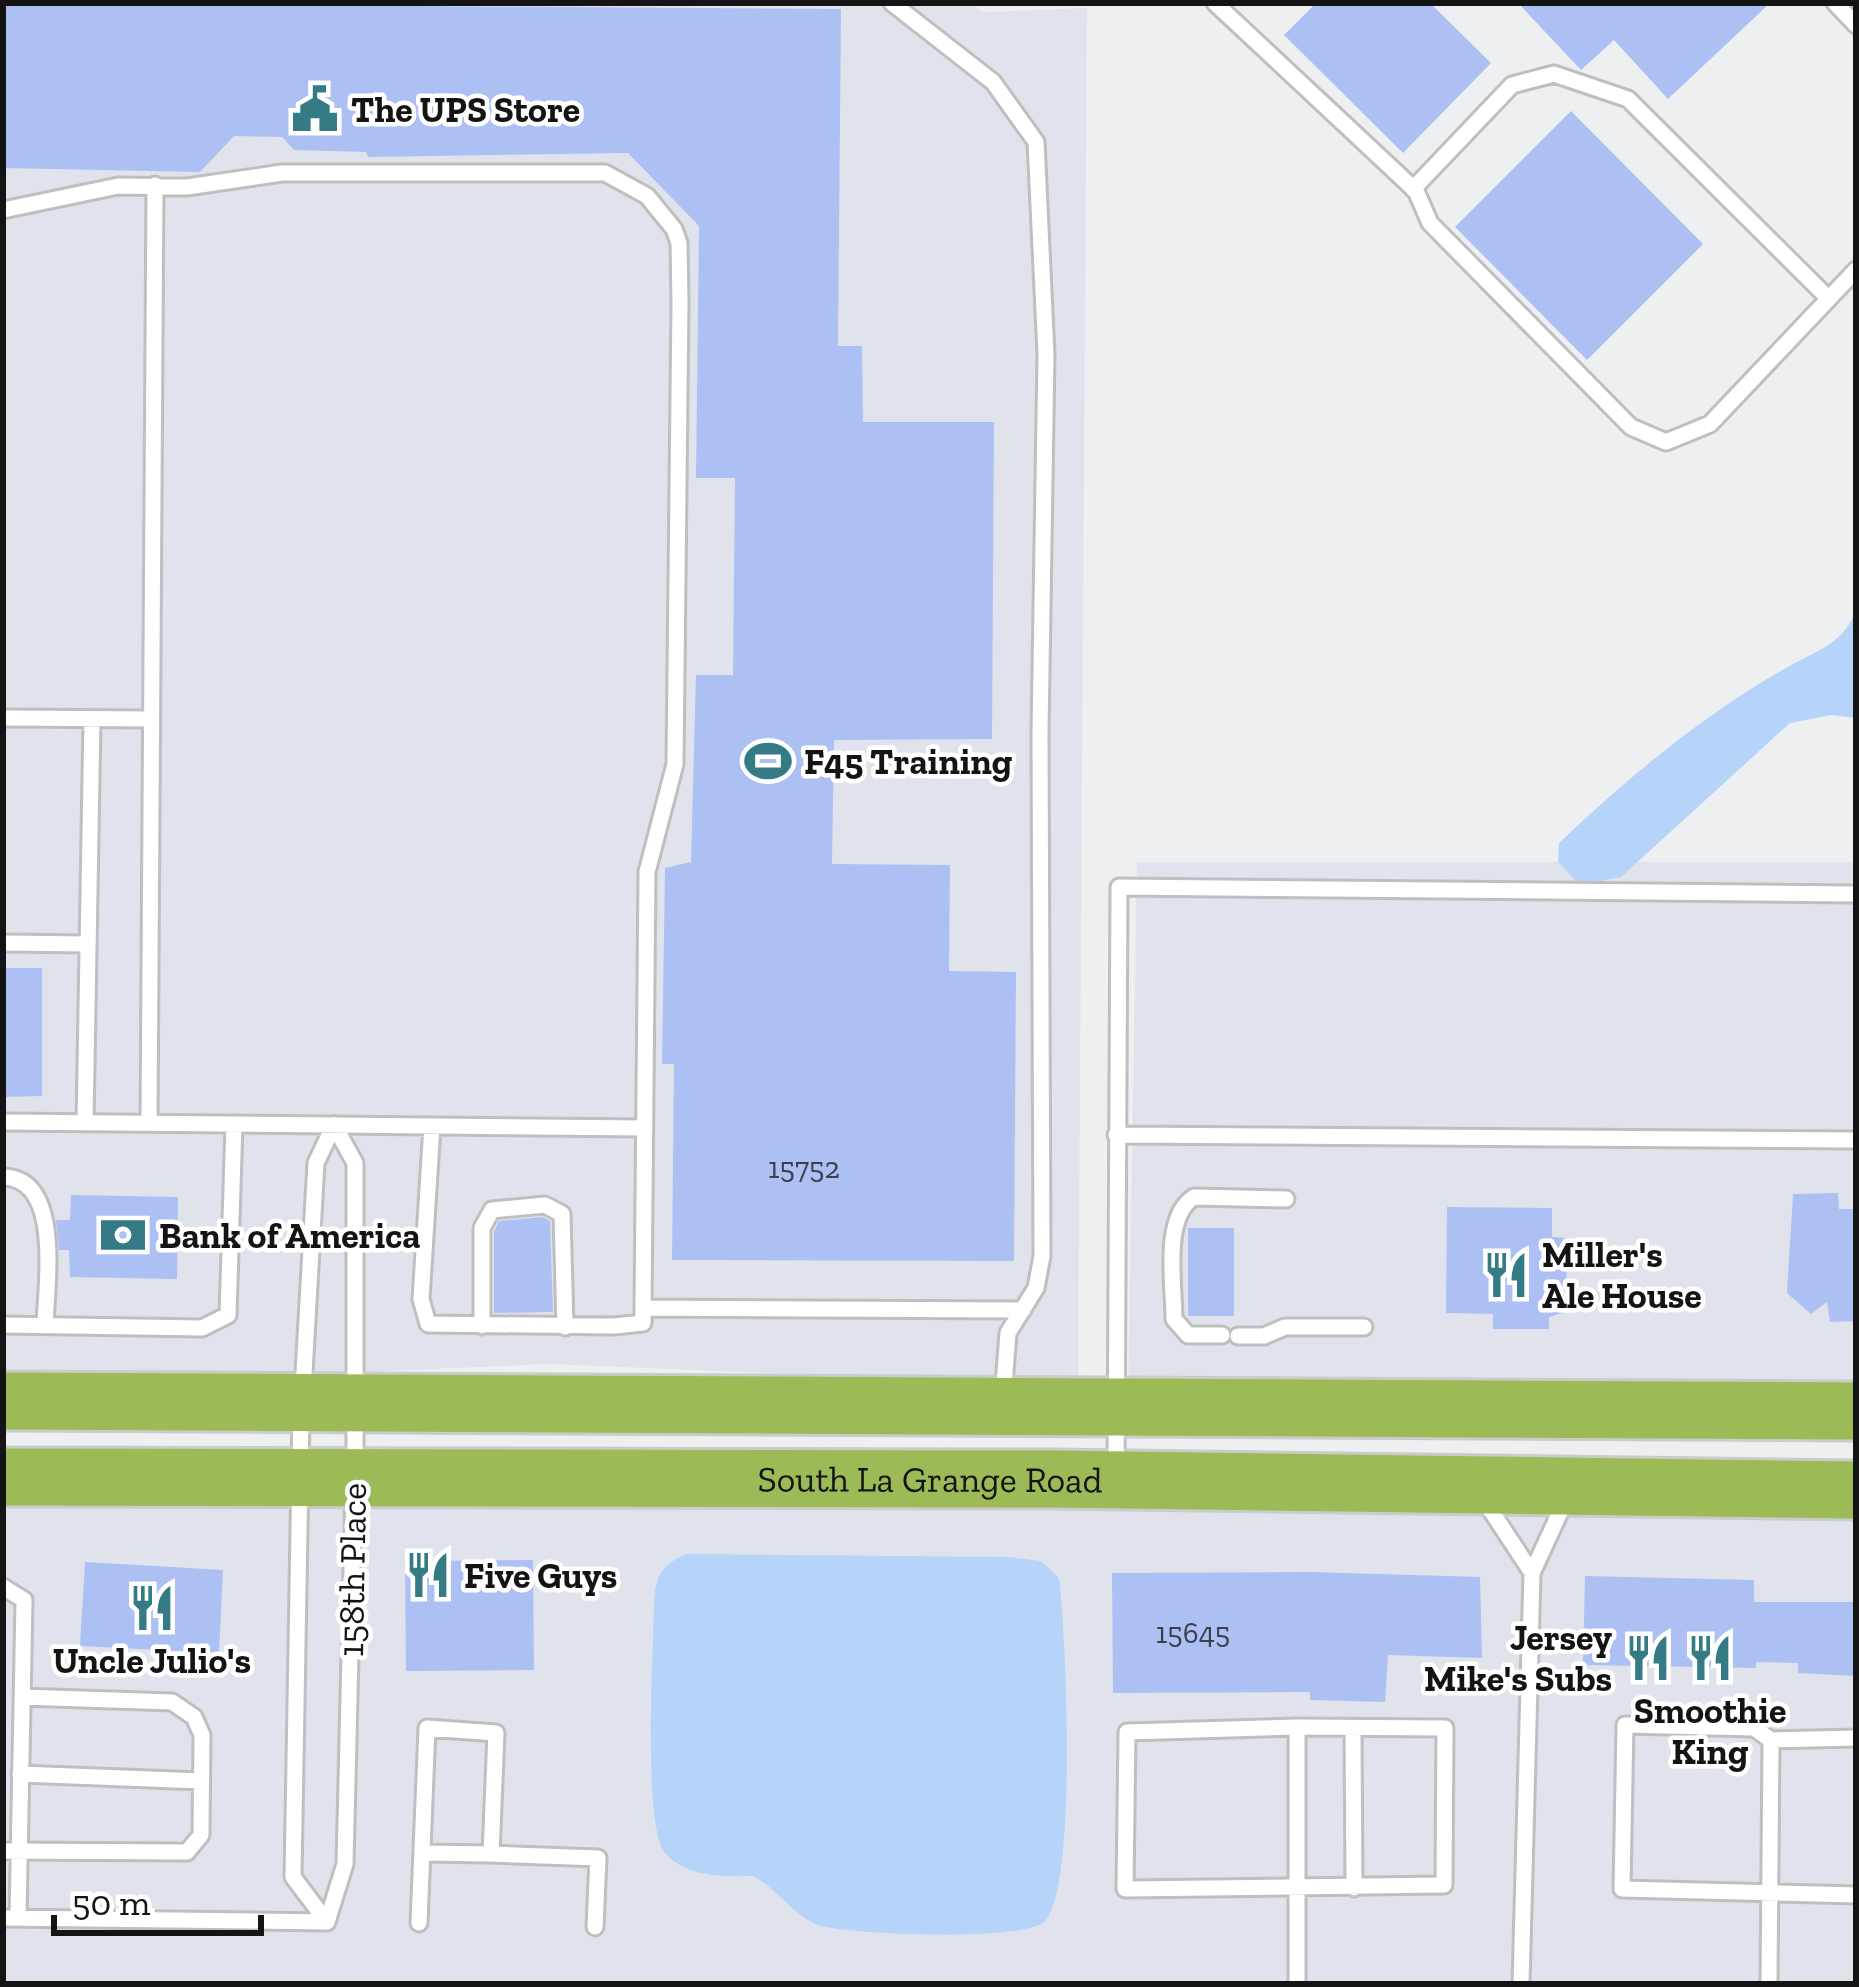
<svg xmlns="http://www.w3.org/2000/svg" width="1859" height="1987" font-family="'Zilla Slab',serif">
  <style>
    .built { fill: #e0e3eb }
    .water { fill: #b6d4f9 }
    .building { fill: #acc0f3 }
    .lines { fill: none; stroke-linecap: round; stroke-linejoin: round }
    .lane-casing { stroke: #bfbfc0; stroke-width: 21 }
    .highway-casing { stroke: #cbcbcb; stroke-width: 63 }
    .lane { stroke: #fff; stroke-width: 15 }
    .highway { stroke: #9cba55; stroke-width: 57 }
    .labels { text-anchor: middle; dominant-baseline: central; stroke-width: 9; stroke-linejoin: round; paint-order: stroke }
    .number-label { font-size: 30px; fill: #3a3f4c }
    .poi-label { font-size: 36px; font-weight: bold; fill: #141414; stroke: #fff; text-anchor: start }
    .street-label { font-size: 36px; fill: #141414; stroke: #fff }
  </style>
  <rect width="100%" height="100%" fill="#eeeff0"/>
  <!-- built -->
  <path class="built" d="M3,3H972L982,12L1087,8L1078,1386L551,1364L233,1377H3Z
    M1137,862H1856V1394L1128,1399Z
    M3,1484L1856,1497V1984H3Z"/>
  <!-- water -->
  <path class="water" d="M1856,610V718L1831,715L1790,723L1621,877L1580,885L1558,862L1559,843C1632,774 1707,711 1795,663C1821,649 1845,641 1856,610Z
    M687,1554L1008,1557L1041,1561L1059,1578C1066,1631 1078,1891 1044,1922C1023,1941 847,1935 818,1925C795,1917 776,1888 753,1876C724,1877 685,1877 665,1853C642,1825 654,1646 654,1600C657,1574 662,1564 687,1554Z"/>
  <!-- building -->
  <path class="building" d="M3,3L841,9L838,346H862L863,422H994L992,739L834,740L832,864L950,865L949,971L1016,972L1014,1261L672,1260L674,1064H662L665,868L691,862L696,675H733L735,478H696L699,226L628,153L368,157L366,152L294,150L282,137L234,136L200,172L3,168Z
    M1316,3H1430L1491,63L1403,153L1284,35Z
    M1518,3H1770L1668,99L1614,40L1581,70Z
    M1571,111L1703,244L1587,360L1455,227Z
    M3,968H42V1096L3,1097Z
    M1838,1193L1839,1209H1856V1321L1830,1322L1827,1302L1811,1314L1787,1293L1793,1194Z
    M71,1195L178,1197L177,1279L70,1277L69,1250H59L56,1220H70Z
    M1447,1207L1552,1208V1237L1567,1238L1566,1312L1549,1317V1329H1493V1314L1446,1313Z
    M543,1217L550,1221L553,1312L494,1313V1231L499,1221Z
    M1188,1228H1234V1316H1188Z
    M533,1560L534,1670L406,1671L405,1561Z
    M85,1562L223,1570L219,1653L80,1646Z
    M1312,1572L1480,1577L1482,1658L1388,1655L1385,1702L1310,1700V1692L1113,1693L1112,1573Z
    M1585,1576L1754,1580V1602H1856V1676L1798,1673V1663L1756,1662V1668L1583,1665Z"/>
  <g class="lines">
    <defs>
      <path id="lane" d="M892,3L993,82L1036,142L1046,354L1040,734L1042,1256L1036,1288L1008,1333L1003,1398
        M1215,3L1416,191L1430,223L1631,427L1666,442L1710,424L1856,270
        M1835,3L1856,25
        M1413,189L1512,85L1554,74L1628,99L1828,298
        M3,210L118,186L187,187L282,173H605L647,196L674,229L679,243L680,302L675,764L647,872L643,1308L1023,1310
        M3,718L151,719
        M3,943L88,944
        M3,1122L645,1128
        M85,1123L92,719
        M149,1123L155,185
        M334,1125L355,1163V1465
        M432,1126L421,1299L428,1324L614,1326L643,1323V1308
        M1116,1135L1856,1140
        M3,1177C63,1178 46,1285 45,1325
        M3,1325L202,1328L228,1315L234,1124
        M482,1326V1228L492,1210L545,1205L562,1214L565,1327
        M1222,1335H1188L1174,1319C1174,1284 1162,1217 1194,1197L1286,1199
        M1238,1336H1264L1285,1327H1364
        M303,1390L316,1163L334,1125
        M301,1414L293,1877L327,1922
        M1116,1471L1119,887L1856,894
        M1484,1500L1532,1573
        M3,1587L24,1600L18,1918
        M1297,1727L1445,1728L1444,1885L1125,1889L1127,1732Z
        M1353,1728L1354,1888
        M1771,1740L1754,1728L1625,1725L1622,1889L1856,1895
        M20,1774L201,1781
        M3,1851L187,1852L201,1835L202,1735L194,1717L172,1702L22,1697
        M422,1853L491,1854
        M3,1918L327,1922
        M327,1922L345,1864L354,1489
        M419,1923L427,1728L496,1733L491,1854L598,1858L595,1927
        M1297,1984V1727
        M1521,1984L1532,1573L1567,1497
        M1769,1984L1771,1740L1856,1738"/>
      <g id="highway">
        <path d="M3,1401L1856,1411"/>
        <path id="s1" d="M3,1477L1055,1479L1856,1490"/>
      </g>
    </defs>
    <!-- lane casing -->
    <use href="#lane" class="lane-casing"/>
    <!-- highway casing -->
    <use href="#highway" class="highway-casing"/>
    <!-- lane -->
    <use href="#lane" class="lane"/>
    <!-- highway -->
    <use href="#highway" class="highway"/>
  </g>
  <!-- icons -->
  <defs>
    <symbol id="civic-bare" viewBox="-9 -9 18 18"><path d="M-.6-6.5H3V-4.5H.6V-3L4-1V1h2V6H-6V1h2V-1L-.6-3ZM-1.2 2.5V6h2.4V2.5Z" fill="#347b85" stroke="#fff" stroke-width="2.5" paint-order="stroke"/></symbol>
    <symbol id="stadium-bare" viewBox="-9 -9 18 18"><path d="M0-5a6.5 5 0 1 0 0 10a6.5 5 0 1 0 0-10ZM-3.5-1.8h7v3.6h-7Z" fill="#347b85" stroke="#fff" stroke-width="2.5" paint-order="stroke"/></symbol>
    <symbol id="bank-bare" viewBox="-9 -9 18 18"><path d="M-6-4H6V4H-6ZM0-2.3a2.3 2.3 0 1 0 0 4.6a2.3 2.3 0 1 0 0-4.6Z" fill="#347b85" stroke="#fff" stroke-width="2.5" paint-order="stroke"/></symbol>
    <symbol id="restaurant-bare" viewBox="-9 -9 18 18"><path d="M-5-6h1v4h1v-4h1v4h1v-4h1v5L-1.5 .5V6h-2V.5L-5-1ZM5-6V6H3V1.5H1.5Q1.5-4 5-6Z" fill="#347b85" stroke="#fff" stroke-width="2.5" paint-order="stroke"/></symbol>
  </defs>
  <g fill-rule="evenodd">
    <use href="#civic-bare" x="282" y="76" width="66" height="66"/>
    <use href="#stadium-bare" x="735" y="728" width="66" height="66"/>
    <use href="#bank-bare" x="90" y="1202" width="66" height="66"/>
    <use href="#restaurant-bare" x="1473" y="1242" width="66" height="66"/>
    <use href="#restaurant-bare" x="395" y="1542" width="66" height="66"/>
    <use href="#restaurant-bare" x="119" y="1575" width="66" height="66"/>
    <use href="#restaurant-bare" x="1615" y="1625" width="66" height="66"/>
    <use href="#restaurant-bare" x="1677" y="1625" width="66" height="66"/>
  </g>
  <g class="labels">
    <!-- number labels -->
    <g class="number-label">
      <text x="804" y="1168">15752</text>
      <text x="1193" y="1633">15645</text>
    </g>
    <!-- poi labels -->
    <g class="poi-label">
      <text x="351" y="109">The UPS Store</text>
      <text x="804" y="761">F45 Training</text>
      <text x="159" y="1235">Bank of America</text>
      <text x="1542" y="1254">Miller's<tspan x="1542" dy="41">Ale House</tspan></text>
      <text x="464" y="1575">Five Guys</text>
      <text x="1612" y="1637" text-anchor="end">Jersey<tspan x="1612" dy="41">Mike's Subs</tspan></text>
      <text x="152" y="1660" text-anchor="middle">Uncle Julio's</text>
      <text x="1710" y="1710" text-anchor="middle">Smoothie<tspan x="1710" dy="41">King</tspan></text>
    </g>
    <!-- street labels -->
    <g class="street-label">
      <text stroke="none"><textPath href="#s1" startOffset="927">South La Grange Road</textPath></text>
      <text transform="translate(352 1570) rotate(-89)">158th Place</text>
    </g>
  </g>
  <!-- border -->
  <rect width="1859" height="1987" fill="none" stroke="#141414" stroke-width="12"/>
  <!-- scale -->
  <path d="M54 1915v18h207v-18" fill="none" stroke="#141414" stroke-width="6"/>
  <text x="72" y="1915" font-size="36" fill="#141414" stroke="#ffffff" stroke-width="9" paint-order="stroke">50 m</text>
</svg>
